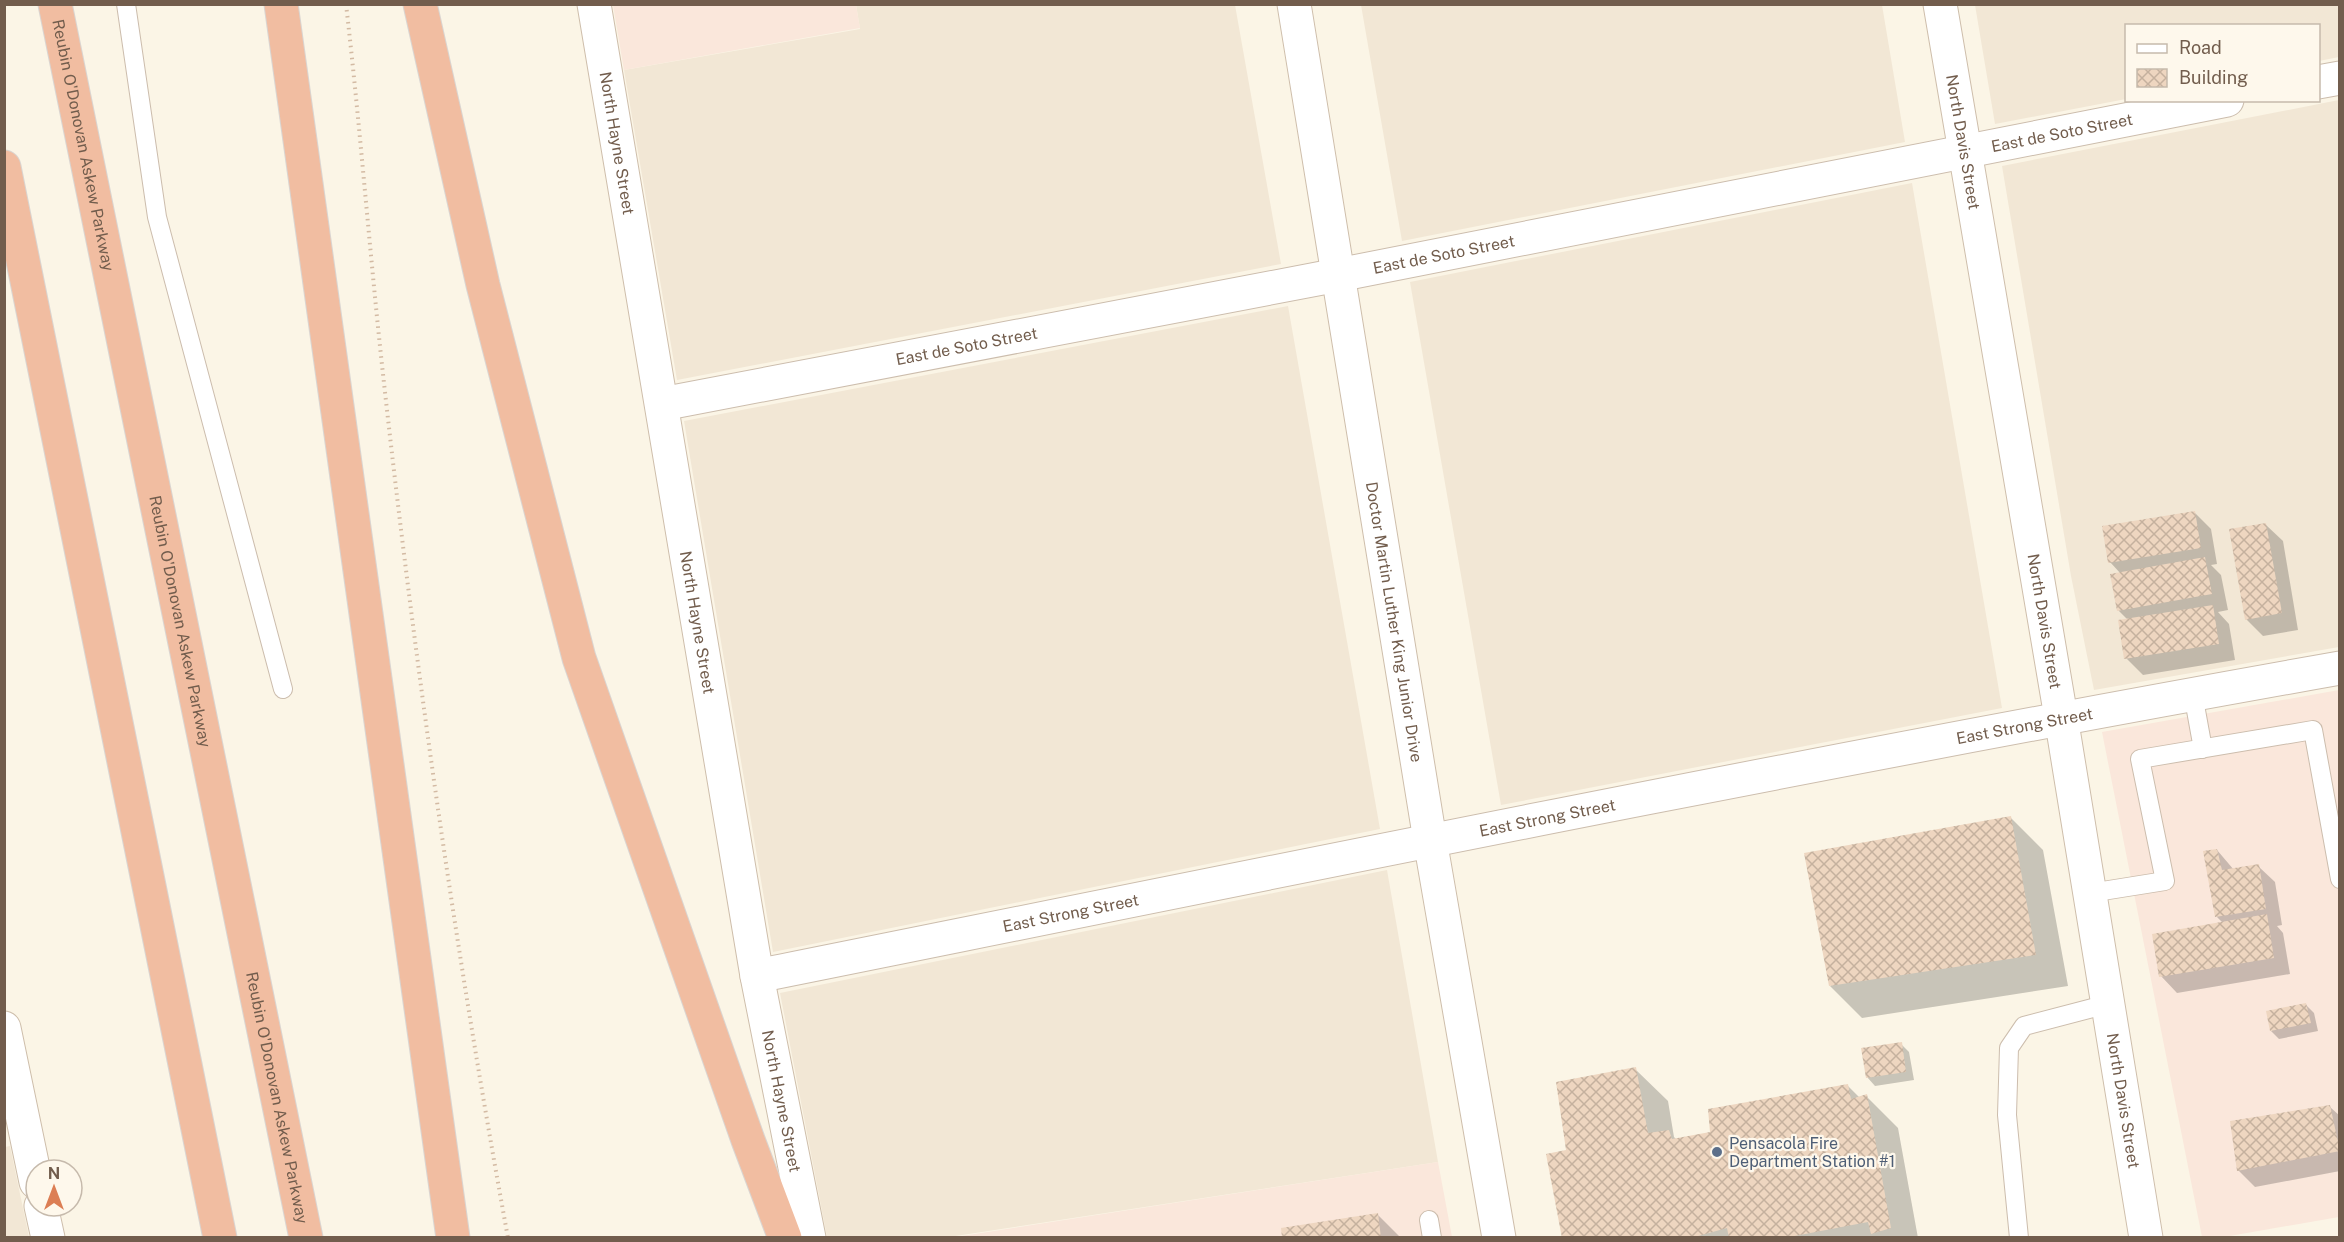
<svg xmlns="http://www.w3.org/2000/svg" width="2344" height="1242" font-family="'Public Sans',sans-serif">
  <style>
    .residential { fill: #f2e7d5 }
    .commercial { fill: #fae7db }
    .shadow { fill: #0003 }
    .building { fill: url(#building-cross-hatch) }
    .lines { fill: none; stroke-linecap: round; stroke-linejoin: round }
    .lane-casing { stroke: #ccbdad; stroke-width: 20 }
    .street-casing { stroke: #ccbdad; stroke-width: 35 }
    .secondary-casing { stroke: #cebeab; stroke-width: 35 }
    .highway-casing { stroke: #dad5d1; stroke-width: 35 }
    .path { stroke: #d3baa3; stroke-width: 4; stroke-dasharray: 1.5 4.5; stroke-linecap: butt }
    .lane { stroke: #fff; stroke-width: 18 }
    .street { stroke: #fff; stroke-width: 33 }
    .secondary { stroke: #fff; stroke-width: 33 }
    .highway { stroke: #f1bda1; stroke-width: 33 }
    .service-dot { fill: #5c6f8a; stroke: #fef8ec; stroke-width: 2 }
    .labels { text-anchor: middle; dominant-baseline: central; stroke-width: 4.5; stroke-linejoin: round; paint-order: stroke }
    .street-label { font-size: 16px; fill: #725d4d; stroke: #fef8ec }
    .service-label { font-size: 16px; fill: #4e5e75; stroke: #fef8ec; text-anchor: start }
  </style>
  <defs>
    <pattern id="building-cross-hatch" width="8" height="8" patternUnits="userSpaceOnUse" patternTransform="scale(1.5)"><rect width="8" height="8" fill="#eed6c0"/><path d="M0 0l8 8M0 8l8-8" fill="none" stroke="#c5b19e"/></pattern>
  </defs>
  <rect width="100%" height="100%" fill="#fbf5e6"/>
  <!-- residential -->
  <path class="residential" d="M856,5H1235L1281,264L677,380L624,70L860,29Z
    M1361,5H1882L1905,142L1402,241Z
    M1975,5H2339V57L2319,61L2318,26H2126V99L1995,124Z
    M2339,100V647L2094,690L2071,576L2002,166Z
    M1912,183L2002,708L1501,805L1410,282Z
    M1288,306L1380,829L773,952L684,421Z
    M1387,870L1438,1162L949,1237H827L780,993Z
    M10,1146L29,1237H5V1147Z"/>
  <!-- commercial -->
  <path class="commercial" d="M613,5H856L860,28L624,70Z
    M2339,690V1217L2224,1237H2202L2102,732Z
    M1438,1162L1452,1237L949,1238Z"/>
  <!-- shadow -->
  <path class="shadow" d="M2195,513L2211,529L2217,564L2211,565L2221,575L2228,610L2218,612L2229,624L2235,660L2143,675L2126,658L2128,620L2118,610L2121,574L2110,562Z
    M2266,525L2283,541L2298,630L2263,636L2246,619Z
    M2011,818L2043,850L2068,986L1862,1018L1830,986Z
    M2217,850L2234,870L2258,866L2275,882L2282,925L2277,926L2283,933L2290,974L2177,993L2161,976L2223,923L2217,917Z
    M2306,1005L2314,1013L2318,1031L2279,1039L2271,1031Z
    M1901,1044L1909,1052L1914,1080L1875,1086L1867,1077Z
    M1635,1069L1668,1101L1674,1137L1677,1140L1711,1133L1847,1085L1860,1098L1866,1096L1898,1128L1918,1238H1563L1567,1151Z
    M2330,1107L2340,1116V1171L2255,1187L2238,1170Z
    M1377,1214L1401,1238H1283Z"/>
  <!-- building -->
  <path class="building" d="M2195,511L2201,548L2108,563L2102,526Z
    M2266,523L2282,613L2245,620L2229,529Z
    M2205,557L2212,594L2117,611L2110,574Z
    M2213,605L2219,644L2124,659L2118,620Z
    M2011,816L2036,955L1829,986L1804,853Z
    M2217,849L2222,870L2259,864L2266,909L2215,917L2203,851Z
    M2267,914L2274,958L2159,977L2152,934Z
    M2306,1003L2311,1023L2270,1031L2266,1011Z
    M1902,1042L1906,1072L1866,1078L1861,1048Z
    M1636,1067L1648,1133L1669,1130L1672,1139L1710,1132L1708,1109L1848,1084L1851,1099L1867,1094L1891,1228L1871,1234L1868,1222L1784,1238H1729L1727,1228L1691,1238H1562L1546,1154L1566,1150L1556,1082Z
    M2330,1105L2340,1151L2237,1171L2230,1121Z
    M1378,1213L1381,1238H1282L1281,1228Z"/>
  <g class="lines">
    <defs>
      <path id="lane" d="M126,4L157,217L283,689
        M2193,694L2203,749
        M2090,893L2165,881L2140,759L2313,730L2340,879
        M1429,1220L1432,1238
        M2019,1238L2007,1115L2009,1048L2024,1026L2108,1004"/>
      <g id="street">
        <path d="M2318,82L2340,78"/>
        <path id="s1" d="M662,404L1338,275L2227,100"/>
        <path id="s2" d="M757,976C1284,870 1810,762 2340,668"/>
      </g>
      <g id="secondary">
        <path id="s3" d="M594,4L757,976L809,1238"/>
        <path id="s4" d="M1294,4L1430,840L1499,1238"/>
        <path id="s5" d="M1940,4L2061,717L2146,1238"/>
        <path d="M4,1028L36,1182"/>
        <path d="M41,1206L48,1238"/>
      </g>
      <g id="highway">
        <path id="s6" d="M55,4L306,1238"/>
        <path d="M281,4L453,1238"/>
        <path d="M420,4L483,285L579,658L748,1140L785,1238"/>
        <path d="M4,167L220,1238"/>
      </g>
    </defs>
    <!-- lane casing -->
    <use href="#lane" class="lane-casing"/>
    <!-- street casing -->
    <use href="#street" class="street-casing"/>
    <!-- secondary casing -->
    <use href="#secondary" class="secondary-casing"/>
    <!-- highway casing -->
    <use href="#highway" class="highway-casing"/>
    <!-- path -->
    <path class="path" d="M346,4C360,125 369,245 382,365C414,657 455,949 508,1238"/>
    <!-- lane -->
    <use href="#lane" class="lane"/>
    <!-- street -->
    <use href="#street" class="street"/>
    <!-- secondary -->
    <use href="#secondary" class="secondary"/>
    <!-- highway -->
    <use href="#highway" class="highway"/>
  </g>
  <!-- markers -->
  <circle class="service-dot" cx="1717" cy="1152" r="6"/>
  <g class="labels">
    <!-- street labels -->
    <g class="street-label">
      <text stroke="none"><textPath href="#s1" startOffset="1426">East de Soto Street</textPath></text>
      <text stroke="none"><textPath href="#s3" startOffset="141">North Hayne Street</textPath></text>
      <text stroke="none"><textPath href="#s5" startOffset="140">North Davis Street</textPath></text>
      <text stroke="none"><textPath href="#s6" startOffset="144">Reubin O'Donovan Askew Parkway</textPath></text>
      <text stroke="none"><textPath href="#s1" startOffset="796">East de Soto Street</textPath></text>
      <text stroke="none"><textPath href="#s1" startOffset="310">East de Soto Street</textPath></text>
      <text stroke="none"><textPath href="#s6" startOffset="630">Reubin O'Donovan Askew Parkway</textPath></text>
      <text stroke="none"><textPath href="#s4" startOffset="626">Doctor Martin Luther King Junior Drive</textPath></text>
      <text stroke="none"><textPath href="#s5" startOffset="626">North Davis Street</textPath></text>
      <text stroke="none"><textPath href="#s3" startOffset="627">North Hayne Street</textPath></text>
      <text stroke="none"><textPath href="#s2" startOffset="1292">East Strong Street</textPath></text>
      <text stroke="none"><textPath href="#s2" startOffset="806">East Strong Street</textPath></text>
      <text stroke="none"><textPath href="#s2" startOffset="320">East Strong Street</textPath></text>
      <text stroke="none"><textPath href="#s6" startOffset="1116">Reubin O'Donovan Askew Parkway</textPath></text>
      <text stroke="none"><textPath href="#s3" startOffset="1113">North Hayne Street</textPath></text>
      <text stroke="none"><textPath href="#s5" startOffset="1112">North Davis Street</textPath></text>
    </g>
    <!-- service labels -->
    <g class="service-label">
      <text x="1729" y="1143">Pensacola Fire<tspan x="1729" dy="18">Department Station #1</tspan></text>
    </g>
  </g>
  <!-- border -->
  <rect width="2344" height="1242" fill="none" stroke="#725d4d" stroke-width="12"/>
  <!-- legend -->
  <rect x="2125" y="24" width="195" height="78" fill="#fef8ec" stroke="#c6baac" stroke-width="1.5"/>
  <rect x="2137" y="44" width="30" height="9" fill="#ffffff" stroke="#c6baac" stroke-width="1.5"/>
  <text x="2179" y="54" font-size="18" fill="#725d4d">Road</text>
  <rect x="2137" y="69" width="30" height="18" fill="url(#building-cross-hatch)" stroke="#c6baac" stroke-width="1.5"/>
  <text x="2179" y="84" font-size="18" fill="#725d4d">Building</text>
  <!-- north arrow -->
  <g transform="translate(54 1188)"><circle r="28" fill="#fef8ec" stroke="#c6baac" stroke-width="1.5"/>
  <path d="M0-4.5L10 22L0 15L-10 22Z" fill="#dc7e54"/>
  <text y="-9" font-size="16" font-weight="bold" text-anchor="middle" fill="#725d4d">N</text>
  </g>
</svg>
